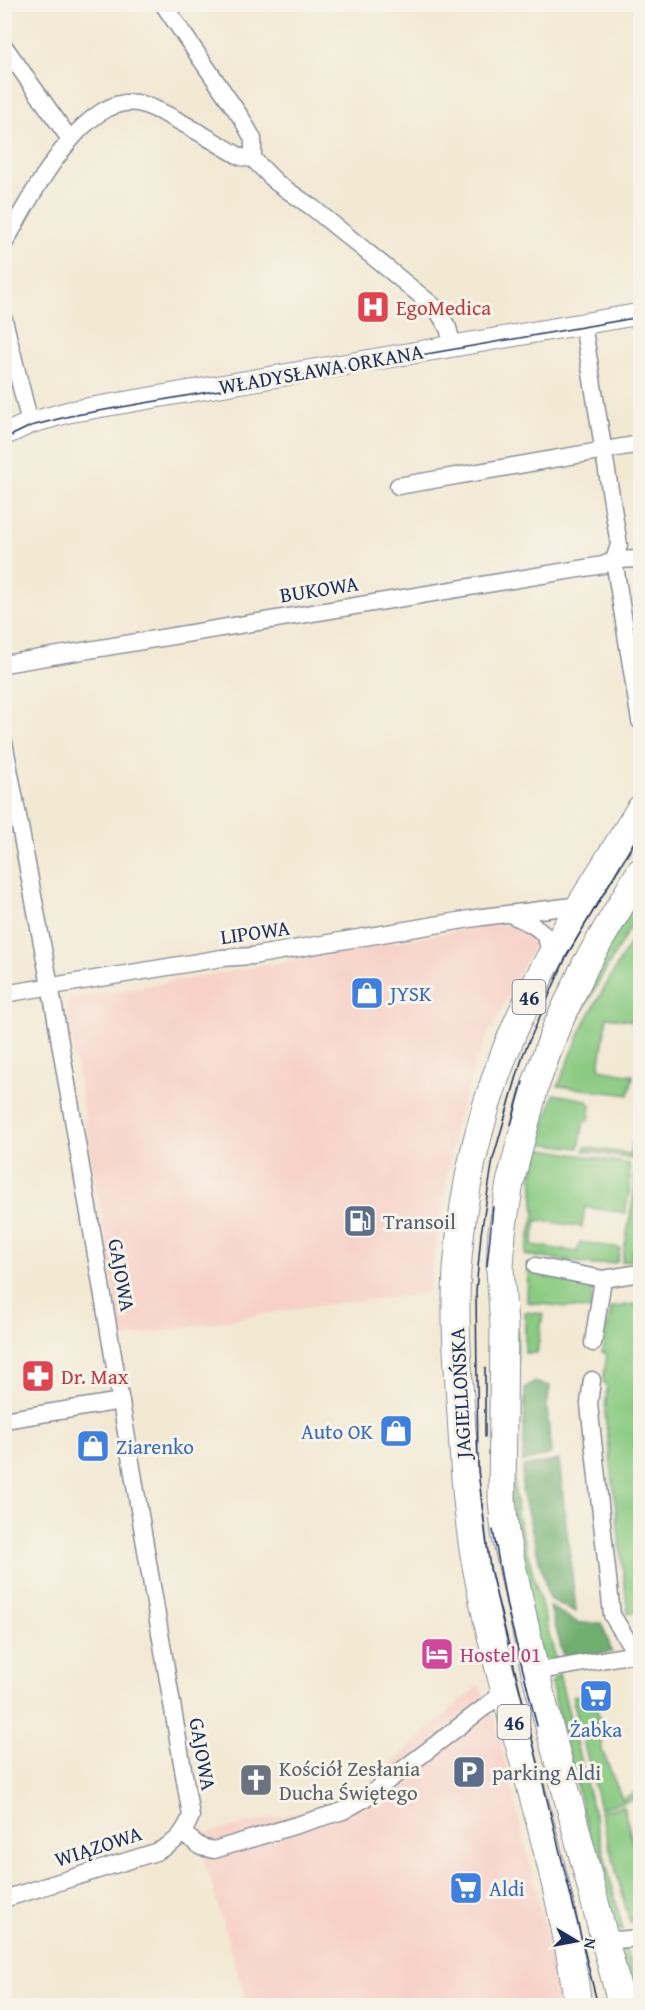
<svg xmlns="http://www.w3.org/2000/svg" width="645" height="2010" font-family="'Gentium Book Plus',serif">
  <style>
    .built { fill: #f7d1c7 }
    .green { fill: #8acb82; stroke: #527d70; stroke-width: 1.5 }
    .forest { fill: #6faf70; stroke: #456f67; stroke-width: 1.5 }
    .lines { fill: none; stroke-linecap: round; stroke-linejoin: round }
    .minor-casing { stroke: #868c98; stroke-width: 19 }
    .tertiary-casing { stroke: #868c98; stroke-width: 23 }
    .primary-casing { stroke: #868c98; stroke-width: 29 }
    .minor { stroke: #fff; stroke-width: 16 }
    .tertiary { stroke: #fff; stroke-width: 21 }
    .primary { stroke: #fff; stroke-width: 27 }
    .tram { stroke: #1b2f5e; stroke-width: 1.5 }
    .labels { text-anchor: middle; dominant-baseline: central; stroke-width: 6; stroke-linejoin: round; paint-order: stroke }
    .shield { fill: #f7f3e8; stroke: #5d6a87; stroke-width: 1.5 }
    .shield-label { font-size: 20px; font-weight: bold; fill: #1b2f5e }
    .health-label { font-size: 21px; fill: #be3a42; stroke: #f7f3e8; text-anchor: start }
    .street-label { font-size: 21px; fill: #1b2f5e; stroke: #f7f3e8 }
    .shop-label { font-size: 21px; fill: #366cbe; stroke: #f7f3e8; text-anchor: start }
    .service-label { font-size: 21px; fill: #4e5e75; stroke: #f7f3e8; text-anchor: start }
    .hotel-label { font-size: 21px; fill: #b23c85; stroke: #f7f3e8; text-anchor: start }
    .worship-label { font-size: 21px; fill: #5b616d; stroke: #f7f3e8; text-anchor: start }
  </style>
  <rect width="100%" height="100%" fill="#f7f3e8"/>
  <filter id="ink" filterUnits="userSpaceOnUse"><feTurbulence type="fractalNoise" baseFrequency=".0167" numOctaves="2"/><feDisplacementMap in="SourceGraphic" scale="12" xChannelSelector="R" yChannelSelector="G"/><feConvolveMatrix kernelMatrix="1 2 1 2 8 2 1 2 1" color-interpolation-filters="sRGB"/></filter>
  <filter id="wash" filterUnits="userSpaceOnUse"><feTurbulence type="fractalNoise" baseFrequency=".008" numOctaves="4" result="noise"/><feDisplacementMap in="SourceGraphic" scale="24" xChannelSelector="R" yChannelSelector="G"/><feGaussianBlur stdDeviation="1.35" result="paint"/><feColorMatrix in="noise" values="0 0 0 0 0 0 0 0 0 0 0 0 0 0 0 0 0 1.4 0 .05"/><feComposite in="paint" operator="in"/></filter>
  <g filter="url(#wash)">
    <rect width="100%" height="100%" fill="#f2e9d3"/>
    <!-- built -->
    <path class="built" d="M491,925L517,926L539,935L477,1058L454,1131L429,1293L313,1306L122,1338L67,1013V1005L71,999Z
      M479,1684L495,1720L551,1950L560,2005H247L205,1862L201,1829L208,1833L337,1803L377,1777Z"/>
    <!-- green -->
    <path class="green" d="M640,888V910L576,1022L550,1082L576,1004Z
      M640,925V1022L607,1017L599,1069L633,1075L629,1095L558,1086L585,1022Z
      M554,1094L586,1100L591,1105L589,1121H584L579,1148L539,1143Z
      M632,1144L640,1145V1160L584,1151L585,1147L630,1154Z
      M539,1148L629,1164L630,1187L625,1213L585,1207L582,1227L537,1220L532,1245L577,1252L580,1242L620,1248L617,1262L595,1265L525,1255L535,1214L532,1175Z
      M635,1163L640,1164V1249L632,1251L633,1260L622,1262L635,1188Z
      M528,1268L593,1281L591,1310L527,1302Z
      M634,1304L640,1308V1612L628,1614L605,1413L607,1387L603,1381L607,1354L602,1352L611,1308Z
      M525,1312L543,1314L537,1353H525Z
      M513,1320L517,1328V1420L514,1478L517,1514L556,1660H546L542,1656L524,1590L510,1496Z
      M559,1674L623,1931L612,1928L551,1683Z
      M593,1693L600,1722L602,1750L622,1799L640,1791V1798L600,1808L572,1696Z
      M623,1806L640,1869V1922L630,1923L600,1811Z
      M626,1948L640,2000V2005H634L621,1952Z"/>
    <!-- forest -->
    <path class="forest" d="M533,1382L550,1386L547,1407L551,1454L523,1462L525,1388Z
      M559,1460L576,1610V1612L549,1599L522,1491L523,1467Z
      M550,1607L578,1623H602L612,1652L564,1658Z"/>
  </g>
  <g filter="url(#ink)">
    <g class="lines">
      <defs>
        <path id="minor" d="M163,4L242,119L253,139V159
          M4,46L69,138
          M4,244C27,205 85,84 145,105C175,116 212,141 241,157L253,159L277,183L313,208L436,308L448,328L453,346
          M4,320L30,423
          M583,324L619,545L614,560L640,721
          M398,486L640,444
          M4,664L603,565L614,560L640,559
          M4,742L54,1007L191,1816C183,1836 175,1843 156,1852L4,1899
          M512,915C532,925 552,930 548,956
          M4,994L222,958L252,956L482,917L581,905
          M536,1266L603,1279L640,1273
          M593,1343L603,1279
          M592,1380L589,1404L612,1615L636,1654
          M4,1420L121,1401
          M535,1672L640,1653
          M184,1834L201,1847L214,1850L343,1811L364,1799L507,1690
          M604,1941L640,1938"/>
        <path id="tertiary" d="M4,435L30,423L69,412L640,314"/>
        <path id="primary" d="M578,2006C559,1858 505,1717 477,1571C467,1520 464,1467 461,1415C458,1367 454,1319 457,1270C463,1179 486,1087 526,1004C558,936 601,873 640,809
          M622,2006L535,1672L505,1533L502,1499L504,1326L500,1269L502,1232L510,1183L535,1086L556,1028L586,964L640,872"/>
      </defs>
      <!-- minor casing -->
      <use href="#minor" class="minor-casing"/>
      <!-- tertiary casing -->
      <use href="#tertiary" class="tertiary-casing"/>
      <!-- primary casing -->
      <use href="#primary" class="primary-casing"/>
      <!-- minor -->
      <use href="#minor" class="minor"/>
      <!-- tertiary -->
      <use href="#tertiary" class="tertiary"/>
      <!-- primary -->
      <use href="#primary" class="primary"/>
      <!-- tram -->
      <path class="tram" d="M4,439L31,426L70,416L640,317
        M511,1125L523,1082
        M487,1266L493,1207
        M485,1368V1437
        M493,1530L507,1607L537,1726
        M598,2006L490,1569L478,1471L476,1291L481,1234L493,1159L523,1055L567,955L640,832"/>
    </g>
  </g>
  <!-- icons -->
  <defs>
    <symbol id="hospital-square" viewBox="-11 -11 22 22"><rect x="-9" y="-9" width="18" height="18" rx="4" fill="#e0444e" stroke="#f7f3e8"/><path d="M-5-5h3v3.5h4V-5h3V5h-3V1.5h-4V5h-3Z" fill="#fff"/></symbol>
    <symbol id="shop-square" viewBox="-11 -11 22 22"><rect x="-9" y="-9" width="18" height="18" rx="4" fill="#3f7fe0" stroke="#f7f3e8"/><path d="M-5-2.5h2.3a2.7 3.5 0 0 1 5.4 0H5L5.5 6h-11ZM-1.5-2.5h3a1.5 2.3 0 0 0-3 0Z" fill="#fff"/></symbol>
    <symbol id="fuel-square" viewBox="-11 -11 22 22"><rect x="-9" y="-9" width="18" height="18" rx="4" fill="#5c6f8a" stroke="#f7f3e8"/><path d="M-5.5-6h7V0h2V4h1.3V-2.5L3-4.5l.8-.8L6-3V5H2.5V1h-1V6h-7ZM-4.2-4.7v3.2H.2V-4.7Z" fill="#fff"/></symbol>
    <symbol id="pharmacy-square" viewBox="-11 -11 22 22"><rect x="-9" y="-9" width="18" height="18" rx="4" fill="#e0444e" stroke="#f7f3e8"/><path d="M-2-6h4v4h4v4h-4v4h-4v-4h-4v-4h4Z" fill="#fff"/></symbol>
    <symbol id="hotel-square" viewBox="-11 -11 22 22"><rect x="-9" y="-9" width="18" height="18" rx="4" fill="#d1479c" stroke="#f7f3e8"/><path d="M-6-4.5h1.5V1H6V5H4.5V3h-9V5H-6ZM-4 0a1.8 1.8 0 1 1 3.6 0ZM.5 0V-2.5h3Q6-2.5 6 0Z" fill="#fff"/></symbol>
    <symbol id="supermarket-square" viewBox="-11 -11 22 22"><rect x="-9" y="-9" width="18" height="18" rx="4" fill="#3f7fe0" stroke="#f7f3e8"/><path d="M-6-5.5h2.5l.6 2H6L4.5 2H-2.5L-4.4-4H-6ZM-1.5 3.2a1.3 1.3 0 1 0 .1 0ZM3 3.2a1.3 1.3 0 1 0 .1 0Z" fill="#fff"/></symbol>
    <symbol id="parking-square" viewBox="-11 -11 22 22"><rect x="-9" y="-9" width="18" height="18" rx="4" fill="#5c6f8a" stroke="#f7f3e8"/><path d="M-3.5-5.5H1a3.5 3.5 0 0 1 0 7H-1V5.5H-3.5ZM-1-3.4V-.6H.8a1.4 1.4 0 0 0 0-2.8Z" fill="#fff"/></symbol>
    <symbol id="church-square" viewBox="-11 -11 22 22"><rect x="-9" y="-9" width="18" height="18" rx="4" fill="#6b7280" stroke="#f7f3e8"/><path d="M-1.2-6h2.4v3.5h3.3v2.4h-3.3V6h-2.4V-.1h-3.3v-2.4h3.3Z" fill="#fff"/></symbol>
  </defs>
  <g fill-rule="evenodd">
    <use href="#hospital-square" x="354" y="288" width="38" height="38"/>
    <use href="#shop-square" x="348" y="974" width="38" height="38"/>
    <use href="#fuel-square" x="341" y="1202" width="38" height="38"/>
    <use href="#pharmacy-square" x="19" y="1357" width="38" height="38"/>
    <use href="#shop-square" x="377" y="1412" width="38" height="38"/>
    <use href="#shop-square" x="74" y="1427" width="38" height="38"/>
    <use href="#hotel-square" x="418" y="1635" width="38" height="38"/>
    <use href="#supermarket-square" x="577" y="1677" width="38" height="38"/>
    <use href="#parking-square" x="450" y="1753" width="38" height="38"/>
    <use href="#church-square" x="237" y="1761" width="38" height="38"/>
    <use href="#supermarket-square" x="447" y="1869" width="38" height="38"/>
  </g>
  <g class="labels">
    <!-- shield labels -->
    <g class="shield">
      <rect x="512.5" y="980" width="33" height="34" rx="4.5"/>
      <rect x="497.5" y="1705" width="33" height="34" rx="4.5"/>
    </g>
    <g class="shield-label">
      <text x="529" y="997">46</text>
      <text x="514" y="1722">46</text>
    </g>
    <!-- health labels -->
    <g class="health-label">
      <text x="396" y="307">EgoMedica</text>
      <text x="61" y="1376">Dr. Max</text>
    </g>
    <!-- street labels -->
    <g class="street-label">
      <text transform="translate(321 369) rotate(-10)">WŁADYSŁAWA ORKANA</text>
      <text transform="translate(319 589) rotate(-9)">BUKOWA</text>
      <text transform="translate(255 932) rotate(-8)">LIPOWA</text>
      <text transform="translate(122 1275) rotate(80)">GAJOWA</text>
      <text transform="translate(460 1393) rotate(-93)">JAGIELLOŃSKA</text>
      <text transform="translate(203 1754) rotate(80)">GAJOWA</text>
      <text transform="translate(98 1846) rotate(-18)">WIĄZOWA</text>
    </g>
    <!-- shop labels -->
    <g class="shop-label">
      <text x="390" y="993">JYSK</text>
      <text x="373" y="1431" text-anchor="end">Auto OK</text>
      <text x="116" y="1446">Ziarenko</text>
      <text x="596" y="1729" text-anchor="middle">Żabka</text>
      <text x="489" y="1888">Aldi</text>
    </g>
    <!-- service labels -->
    <g class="service-label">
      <text x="383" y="1221">Transoil</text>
      <text x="492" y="1772">parking Aldi</text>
    </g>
    <!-- hotel labels -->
    <g class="hotel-label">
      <text x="460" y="1654">Hostel 01</text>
    </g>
    <!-- worship labels -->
    <g class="worship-label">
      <text x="279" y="1768">Kościół Zesłania<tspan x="279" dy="24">Ducha Świętego</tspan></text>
    </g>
  </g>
  <!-- margin -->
  <rect width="645" height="2010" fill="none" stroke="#f7f3e8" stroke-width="24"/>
  <!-- north arrow -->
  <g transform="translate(576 1941) rotate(100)" stroke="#f7f3e8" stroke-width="4.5" paint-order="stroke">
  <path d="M0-4.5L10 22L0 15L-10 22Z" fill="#1b2f5e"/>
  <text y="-9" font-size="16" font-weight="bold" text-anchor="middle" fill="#1b2f5e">N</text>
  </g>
</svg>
